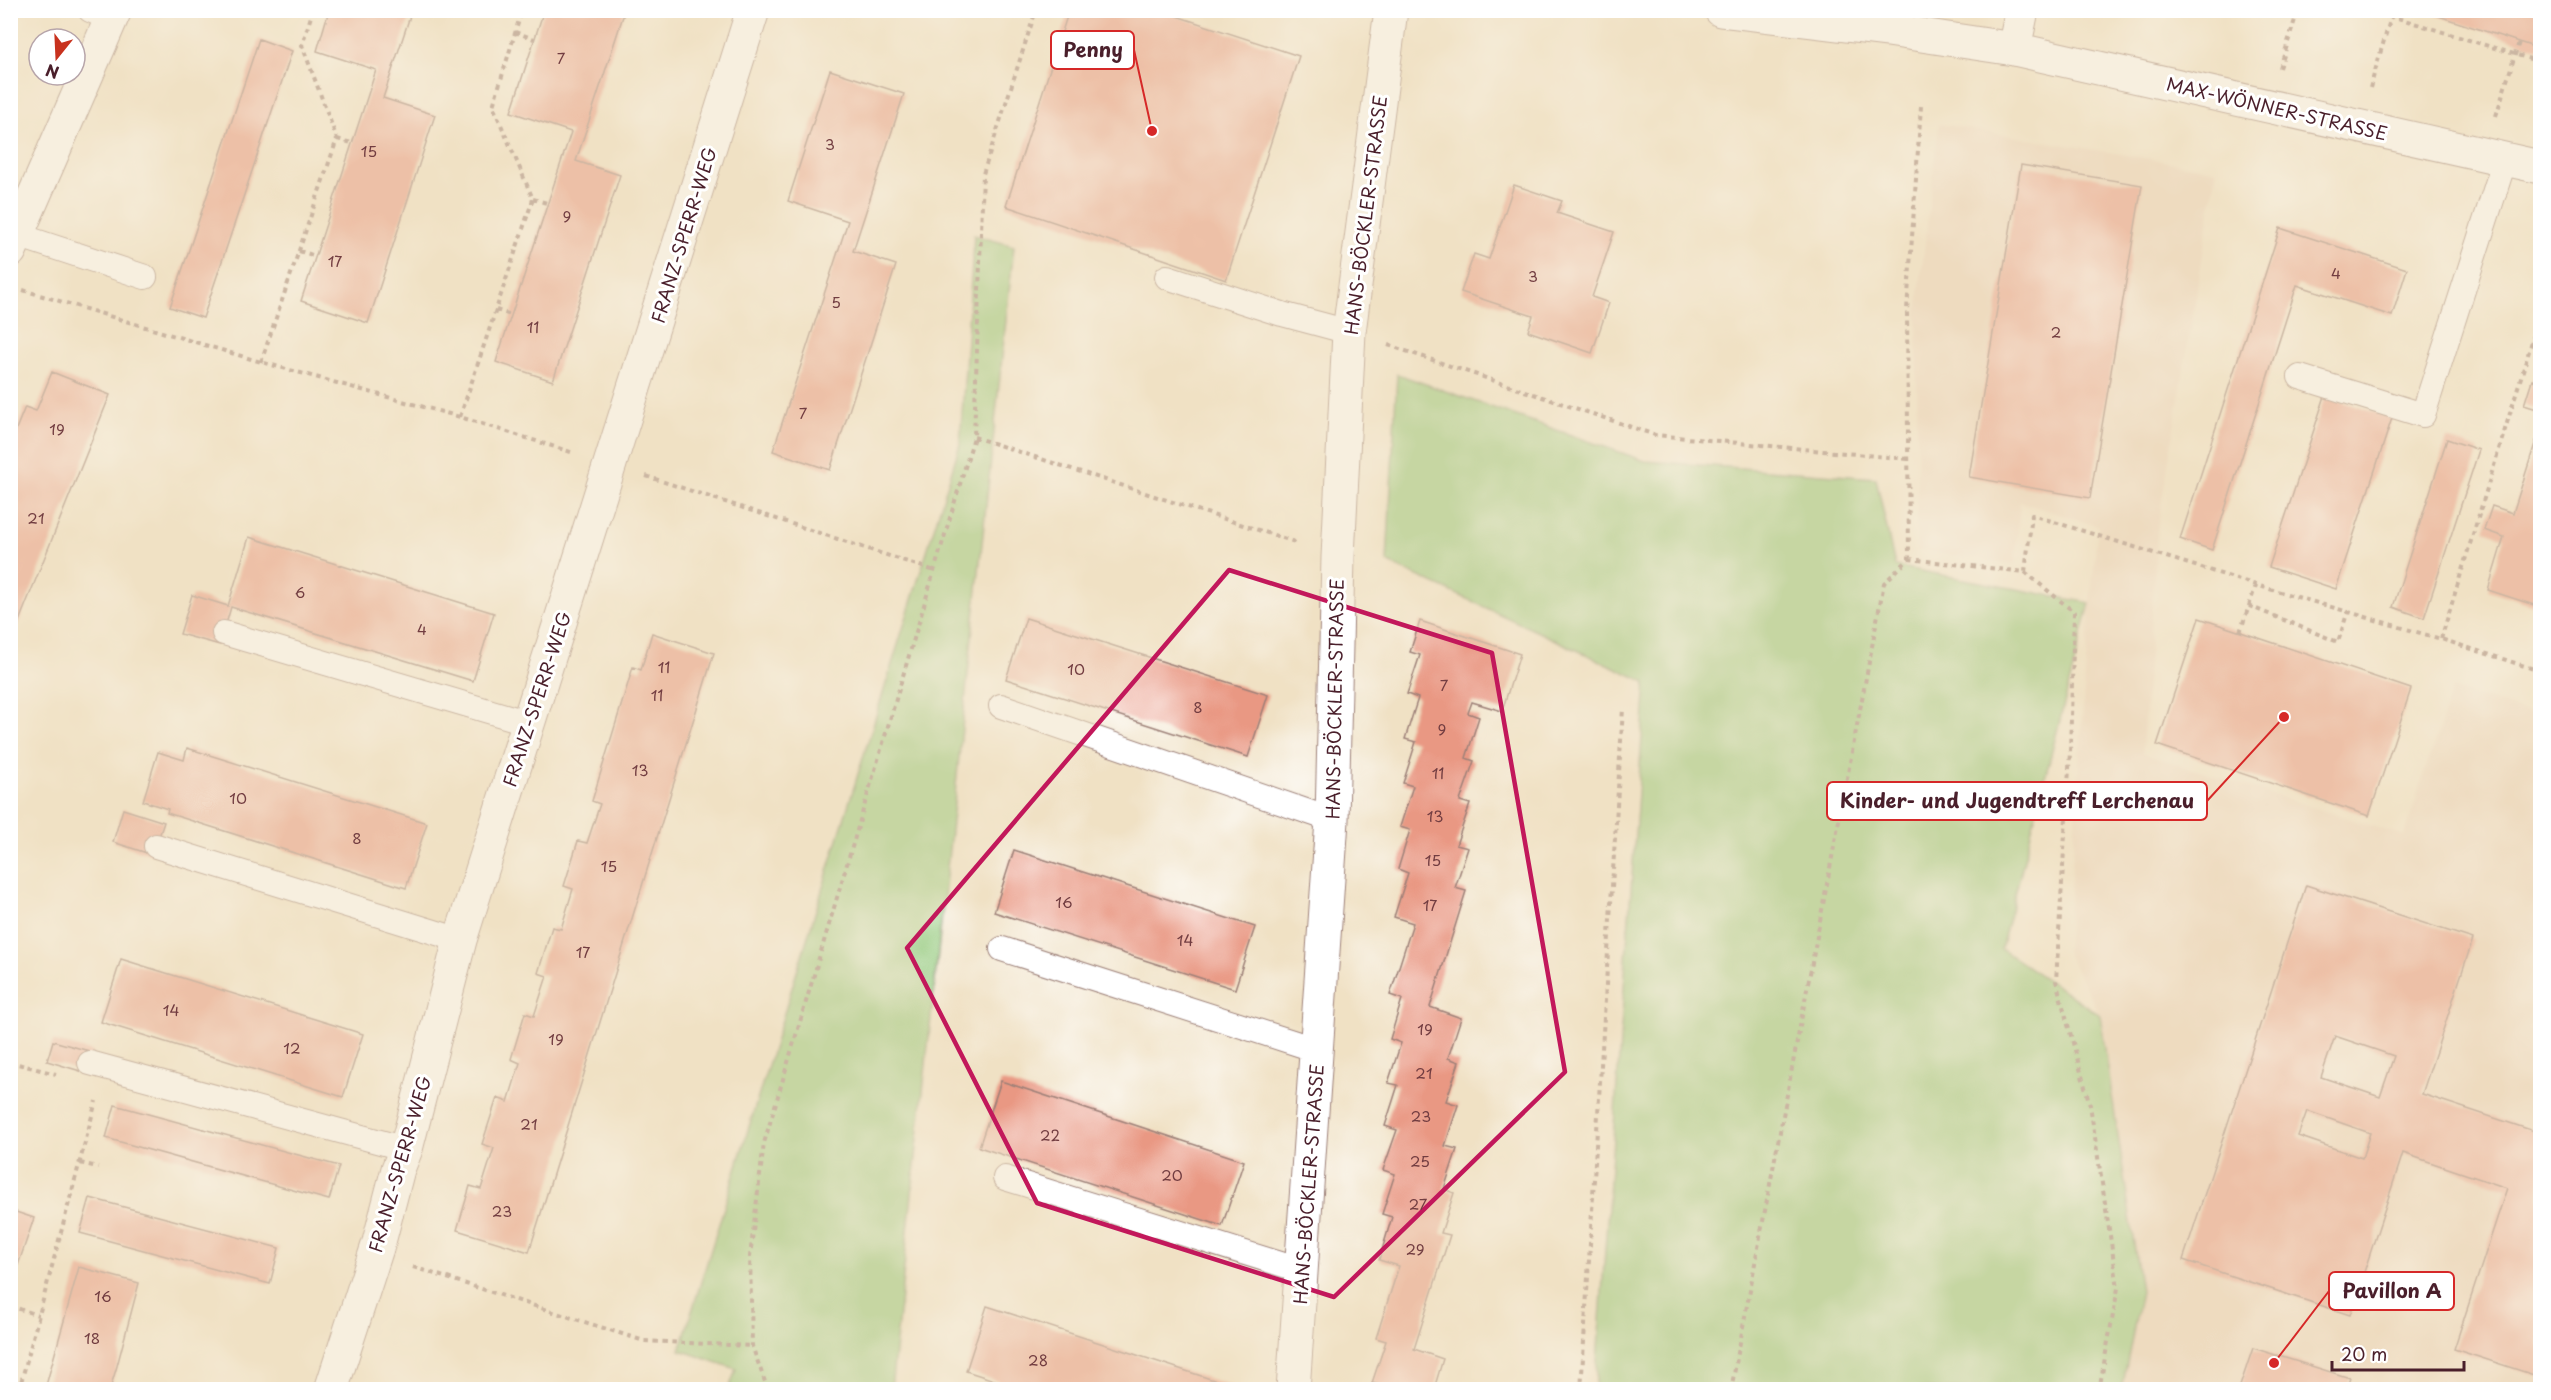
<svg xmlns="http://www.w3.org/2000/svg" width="2551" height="1400" font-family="'Playpen Sans',sans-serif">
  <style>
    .built { fill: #ebd2b8 }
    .green { fill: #93c879; stroke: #6e7452; stroke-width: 1.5 }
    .building { fill: #e99883; fill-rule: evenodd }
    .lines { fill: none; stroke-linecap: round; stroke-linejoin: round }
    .service-casing { stroke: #9d8078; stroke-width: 26 }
    .minor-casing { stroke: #9d8078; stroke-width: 35 }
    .tertiary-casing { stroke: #9d8078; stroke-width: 35 }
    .path { stroke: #9d8078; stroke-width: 4; stroke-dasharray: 4.5 4.5; stroke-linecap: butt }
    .service { stroke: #fff; stroke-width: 24 }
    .minor { stroke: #fff; stroke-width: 33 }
    .tertiary { stroke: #fff; stroke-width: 33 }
    .marked { fill: none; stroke: #c2185b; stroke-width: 4.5; stroke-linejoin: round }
    .labels { text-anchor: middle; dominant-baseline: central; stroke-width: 6; stroke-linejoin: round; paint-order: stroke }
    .number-label { font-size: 15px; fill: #723d41 }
    .street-label { font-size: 18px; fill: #4a1f2b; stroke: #fff }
    .leader { fill: none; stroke: #d62828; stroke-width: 2 }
    .callout-dot { fill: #d62828; stroke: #fff; stroke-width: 2 }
    .callout { fill: #fff; stroke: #d62828; stroke-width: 2 }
    .callout-label { font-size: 20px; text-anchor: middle; font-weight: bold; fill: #4a1f2b }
  </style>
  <rect width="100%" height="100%" fill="#fff"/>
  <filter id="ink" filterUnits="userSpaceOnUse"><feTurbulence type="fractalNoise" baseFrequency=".0167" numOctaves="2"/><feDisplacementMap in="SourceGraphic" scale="12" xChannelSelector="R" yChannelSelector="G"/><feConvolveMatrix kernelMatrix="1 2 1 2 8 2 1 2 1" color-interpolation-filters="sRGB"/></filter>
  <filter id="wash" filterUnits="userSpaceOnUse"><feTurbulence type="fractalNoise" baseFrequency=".008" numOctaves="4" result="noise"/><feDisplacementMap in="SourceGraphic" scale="24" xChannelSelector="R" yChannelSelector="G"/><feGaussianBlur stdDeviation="1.35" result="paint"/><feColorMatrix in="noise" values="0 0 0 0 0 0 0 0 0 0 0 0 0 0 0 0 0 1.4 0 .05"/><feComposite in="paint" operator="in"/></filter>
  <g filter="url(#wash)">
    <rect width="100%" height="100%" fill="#f0e1c4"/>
    <!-- built -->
    <path class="built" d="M1939,124L2217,170L2158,525L2142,753L2404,836L2452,688L2540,716V1389H2122L2141,1291L2100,1015L2066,951L2090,603L2098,526L2020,502L2015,564L1917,550V310Z"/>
    <!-- green -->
    <path class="green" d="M974,235L1014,246L891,1389H729L736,1369L680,1350L960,444Z
      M1397,374L1645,461L1876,478L1895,566L2090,603L2001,949L2100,1015L2141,1291L2122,1389H1595L1646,682L1387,562Z"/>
    <g id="blocks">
      <!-- building -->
      <path class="building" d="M329,10H412L383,98L435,115L368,323L301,301L376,70L317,51Z
        M544,10H625L576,161L620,175L553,381L496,362L571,132L511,112Z
        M1069,10H1158L1299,56L1226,280L1006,206Z
        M2540,10V49L2423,11V10Z
        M259,39L292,51L203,318L170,307Z
        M830,70L904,94L853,251L896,265L830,470L773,451L848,221L788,201Z
        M2021,165L2142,185L2090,498L1969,477Z
        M1514,185L1562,201L1557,213L1614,232L1592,297L1609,303L1592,353L1528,331L1533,316L1461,292L1474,254L1489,259Z
        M2280,228L2407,269L2392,316L2297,285L2212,550L2180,539Z
        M52,372L110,395L11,641L10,464L14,456L10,455V444L25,407L36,411Z
        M2532,380L2540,382V410L2524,405Z
        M2325,396L2392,418L2336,589L2269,567Z
        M2540,428V607L2488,590L2504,537L2484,530L2492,506L2513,513Z
        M2447,439L2479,450L2424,618L2393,607Z
        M249,537L494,613L473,681L231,607L220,645L180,634L192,595L228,606Z
        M1026,618L1268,695L1248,757L1006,679Z
        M2199,618L2411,689L2369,816L2157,745Z
        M1420,621L1520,654L1502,711L1472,702L1468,713L1479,717L1466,758L1474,761L1460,801L1470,804L1456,845L1468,848L1455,888L1466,891L1430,1007L1461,1018L1448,1058L1459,1062L1446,1101L1458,1105L1445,1146L1457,1149L1444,1189L1454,1193L1441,1233L1450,1235L1414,1349L1443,1359L1434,1389H1383L1384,1386L1372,1383L1386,1341L1376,1338L1399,1266L1379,1260L1392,1217L1382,1214L1395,1174L1383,1170L1397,1130L1385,1126L1398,1085L1388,1083L1401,1043L1390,1039L1402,999L1390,995L1413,923L1394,917L1408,873L1398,869L1410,830L1400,827L1413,786L1403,783L1416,742L1405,739L1418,698L1407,694L1420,655L1410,652Z
        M652,633L714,653L529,1252L457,1230L470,1186L481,1189L494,1148L482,1144L497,1098L508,1102L520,1063L511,1059L525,1013L534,1016L547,976L538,973L552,927L561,929L573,889L564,886L578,841L587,843L600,804L592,801L618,716L633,667L641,670Z
        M187,748L427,823L406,888L167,813L168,809L143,801L158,752L184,760Z
        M123,809L164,822L153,855L113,842Z
        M1014,850L1255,927L1235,989L994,912Z
        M2306,885L2473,939L2422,1094L2540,1133V1377L2454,1349L2507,1188L2403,1153L2350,1315L2183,1260ZM2335,1036L2394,1056L2380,1097L2321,1077ZM2307,1111L2370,1133L2362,1158L2298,1136Z
        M121,959L363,1034L343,1097L101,1022Z
        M53,1041L93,1052L87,1073L47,1061Z
        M1001,1081L1244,1161L1222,1226L979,1147Z
        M115,1105L339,1166L329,1200L106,1138Z
        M90,1198L279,1248L270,1284L80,1233Z
        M10,1210L34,1218L14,1277L10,1276Z
        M79,1267L139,1283L117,1366L110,1389H45Z
        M987,1306L1232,1386L1230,1389H1022L966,1371Z
        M2253,1348L2350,1378L2346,1389H2239Z"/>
    </g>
  </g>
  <g filter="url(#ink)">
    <use href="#blocks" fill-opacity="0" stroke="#9d8078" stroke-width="1.5"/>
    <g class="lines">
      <defs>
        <path id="service" d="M90,10L110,19
          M17,235L145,277
          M1167,277L1282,314L1349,332
          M2300,377L2423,415L2505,159
          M224,633L529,723
          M1001,706L1332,820
          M156,846L460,940
          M1002,949L1317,1050
          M90,1063L406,1149
          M1005,1178L1303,1271"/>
        <path id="minor" d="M2014,49L2540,167
          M331,1390L379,1242L398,1169L406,1149L460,940L753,10
          M1293,1390L1332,820L1338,557L1349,332L1391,10"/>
        <path id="tertiary" d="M1721,10L1888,30L2014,49L2022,10
          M10,251L115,10"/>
      </defs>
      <!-- service casing -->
      <use href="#service" class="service-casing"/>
      <!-- minor casing -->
      <use href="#minor" class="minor-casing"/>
      <!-- tertiary casing -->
      <use href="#tertiary" class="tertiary-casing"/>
      <!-- path -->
      <path class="path" d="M2372,10L2540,62
        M515,32L534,39
        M2280,68L2298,10
        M2370,88L2393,10
        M2496,116L2519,42
        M337,139L352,143
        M533,199L547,203
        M299,251L316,256
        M23,290L261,362L460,417L574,453
        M496,310L511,315
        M1388,345L1655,435L1908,459
        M261,362L337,139L302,45L313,10
        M460,417L533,199L493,106L522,10
        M974,437L1298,543
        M646,476L935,571
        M1909,559L2025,572L2032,515L2256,585L2441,639L2540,671
        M2025,572L2074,612L2070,752L2056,981L2090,1105L2118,1288L2099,1390
        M2249,606L2256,585
        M2240,632L2249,606L2338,642L2348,611
        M2441,639L2540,315
        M10,1062L56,1074
        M80,1163L98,1167
        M413,1267L644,1341L752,1346
        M10,1306L38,1315
        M19,1390L96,1101
        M768,1390L752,1346L750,1256L764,1143L974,437L983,174L1036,10
        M1581,1390L1623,708
        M1731,1390L1884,583L1909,559L1907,310L1921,106"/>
      <!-- service -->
      <use href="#service" class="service"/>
      <!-- minor -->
      <use href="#minor" class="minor"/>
      <!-- tertiary -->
      <use href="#tertiary" class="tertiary"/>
    </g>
  </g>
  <!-- marked area -->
  <path d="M0 0H2551V1400H0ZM1229,570L1492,653L1565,1072L1334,1297L1037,1203L907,948Z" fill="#f0e1c4" fill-opacity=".55" fill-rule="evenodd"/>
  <path class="marked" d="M1229,570L1492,653L1565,1072L1334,1297L1037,1203L907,948Z"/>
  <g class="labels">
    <!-- number labels -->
    <g class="number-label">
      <text x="561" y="57">7</text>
      <text x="830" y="143">3</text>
      <text x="369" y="150">15</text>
      <text x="567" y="215">9</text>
      <text x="335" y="260">17</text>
      <text x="2336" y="272">4</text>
      <text x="1533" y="275">3</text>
      <text x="836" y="301">5</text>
      <text x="533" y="326">11</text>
      <text x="2056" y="331">2</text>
      <text x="803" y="412">7</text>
      <text x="57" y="428">19</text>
      <text x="36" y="517">21</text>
      <text x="300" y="591">6</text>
      <text x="422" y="628">4</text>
      <text x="664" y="666">11</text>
      <text x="1076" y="668">10</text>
      <text x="1444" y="684">7</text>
      <text x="657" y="694">11</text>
      <text x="1198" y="706">8</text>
      <text x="1442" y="728">9</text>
      <text x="640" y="769">13</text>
      <text x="1438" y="772">11</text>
      <text x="238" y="797">10</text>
      <text x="1435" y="815">13</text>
      <text x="357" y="837">8</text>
      <text x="1433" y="859">15</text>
      <text x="609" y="865">15</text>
      <text x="1064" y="901">16</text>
      <text x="1430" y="904">17</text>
      <text x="1185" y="939">14</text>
      <text x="583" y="951">17</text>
      <text x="171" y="1009">14</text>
      <text x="1425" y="1028">19</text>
      <text x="556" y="1038">19</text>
      <text x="292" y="1047">12</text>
      <text x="1424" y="1072">21</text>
      <text x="1421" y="1115">23</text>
      <text x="529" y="1123">21</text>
      <text x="1050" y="1134">22</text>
      <text x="1420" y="1160">25</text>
      <text x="1172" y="1174">20</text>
      <text x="1418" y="1203">27</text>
      <text x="502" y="1210">23</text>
      <text x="1415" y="1248">29</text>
      <text x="103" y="1295">16</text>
      <text x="92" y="1337">18</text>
      <text x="1038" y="1359">28</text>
    </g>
    <!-- street labels -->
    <g class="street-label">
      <text transform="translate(2277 108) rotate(13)">MAX-WÖNNER-STRASSE</text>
      <text transform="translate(1365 215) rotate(-83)">HANS-BÖCKLER-STRASSE</text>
      <text transform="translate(683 235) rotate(-73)">FRANZ-SPERR-WEG</text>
      <text transform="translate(536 699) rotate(-72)">FRANZ-SPERR-WEG</text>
      <text transform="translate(1334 699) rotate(-89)">HANS-BÖCKLER-STRASSE</text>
      <text transform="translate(399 1164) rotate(-74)">FRANZ-SPERR-WEG</text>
      <text transform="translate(1308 1184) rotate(-86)">HANS-BÖCKLER-STRASSE</text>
    </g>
  </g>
  <!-- callouts -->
  <path class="leader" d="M1152 131L1134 50M2284 717L2207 801M2274 1363L2329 1291"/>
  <g class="callout-dot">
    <circle cx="1152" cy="131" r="6"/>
    <circle cx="2284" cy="717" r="6"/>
    <circle cx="2274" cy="1363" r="6"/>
  </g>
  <g class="callout">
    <rect x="1051" y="31" width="83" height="38" rx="6"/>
    <rect x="1827" y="782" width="380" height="38" rx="6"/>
    <rect x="2329" y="1272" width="125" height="38" rx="6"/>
  </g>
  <g class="callout-label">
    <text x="1093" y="57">Penny</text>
    <text x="2017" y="808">Kinder- und Jugendtreff Lerchenau</text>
    <text x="2392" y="1298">Pavillon A</text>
  </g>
  <!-- margin -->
  <rect width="2551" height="1400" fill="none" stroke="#fff" stroke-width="36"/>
  <!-- north arrow -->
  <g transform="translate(57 57) rotate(198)"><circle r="28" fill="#ffffff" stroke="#b7a5aa" stroke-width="1.5"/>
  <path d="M0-4.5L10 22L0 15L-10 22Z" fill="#c8321e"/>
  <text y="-9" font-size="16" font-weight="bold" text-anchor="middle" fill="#4a1f2b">N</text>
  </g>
  <!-- scale -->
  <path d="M2332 1361v9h132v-9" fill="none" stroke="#4a1f2b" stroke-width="3"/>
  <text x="2341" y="1361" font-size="18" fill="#4a1f2b" stroke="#ffffff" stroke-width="4.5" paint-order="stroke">20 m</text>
</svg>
